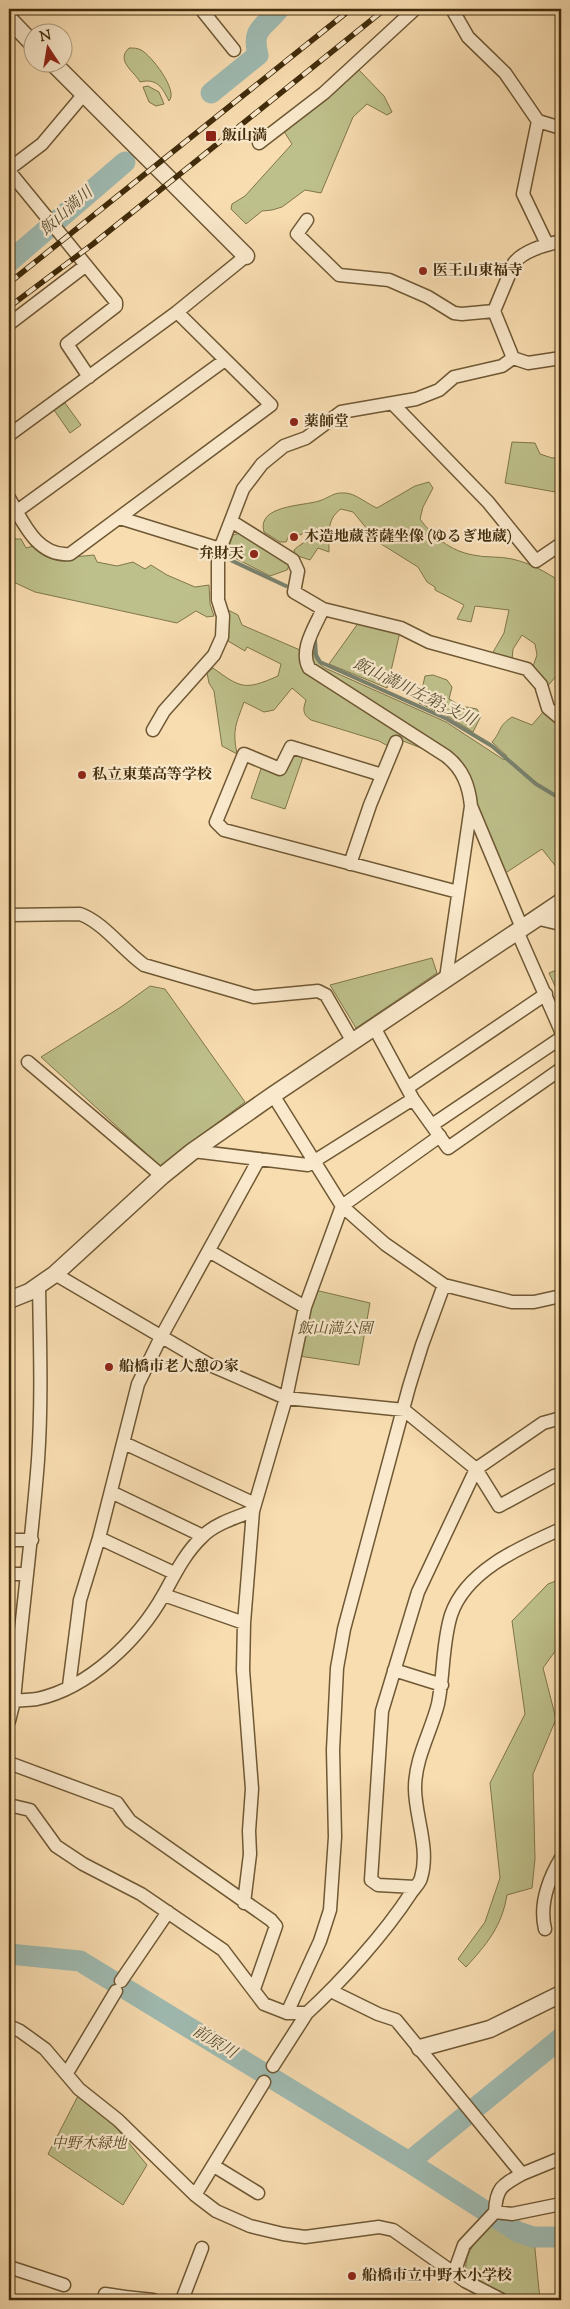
<svg xmlns="http://www.w3.org/2000/svg" width="570" height="2309" font-family="'Sorts Mill Goudy','Noto Serif JP',serif">
  <style>
    .green { fill: #bec08b; stroke: #80764b }
    .lines { fill: none; stroke-linecap: round; stroke-linejoin: round }
    .stream { stroke: #79826f; stroke-width: 4 }
    .river { stroke: #9fbbb2; stroke-width: 21 }
    .minor-casing { stroke: #6f5834; stroke-width: 15 }
    .tertiary-casing { stroke: #6f5834; stroke-width: 19 }
    .minor { stroke: #fae9cc; stroke-width: 12 }
    .tertiary { stroke: #fae9cc; stroke-width: 16 }
    .rail-casing { stroke: #412c0b; stroke-width: 5.5 }
    .rail { stroke: #fae9cc; stroke-width: 4; stroke-dasharray: 11; stroke-linecap: butt }
    .poi-dot { fill: #8f2418; stroke: #fae9cc; stroke-width: 2 }
    .labels { text-anchor: middle; dominant-baseline: central; stroke-width: 4.5; stroke-linejoin: round; paint-order: stroke }
    .poi-label { font-size: 15px; font-weight: bold; fill: #412c0b; stroke: #fae9cc; text-anchor: start }
    .park-label { font-size: 15px; font-style: italic; fill: #5a4a25; stroke: #fae9cc }
    .water-label { font-size: 16px; font-style: italic; fill: #585035; stroke: #fae9cc }
  </style>
  <rect width="100%" height="100%" fill="#f8ddb1"/>
  <filter id="stains"><feTurbulence type="fractalNoise" baseFrequency=".004" numOctaves="4"/><feColorMatrix values="0 0 0 0 .2 0 0 0 0 .09 0 0 0 0 .02 0 0 0 .5 -.17"/></filter>
  <radialGradient id="worn" r=".72"><stop offset=".6" stop-color="#630" stop-opacity="0"/><stop offset="1" stop-color="#630" stop-opacity=".3"/></radialGradient>
  <!-- green -->
  <path class="green" d="M129,48C134,48 137,48 141,50C151,55 179,91 169,101C162,87 157,78 140,82C135,72 115,61 129,48Z
    M359,70L384,96L392,112L387,115L367,104L353,117L321,193L305,190L282,207L272,210L262,211L246,224L231,209L232,204L245,196L292,144L283,130Z
    M148,86L159,92L164,104L156,106L149,102L143,87Z
    M65,403L81,425L70,433L54,410Z
    M512,442L535,443L540,454L552,458L561,457V493L505,483Z
    M429,482L433,488L423,507L420,519C433,537 451,551 473,555C486,558 500,556 512,559C530,563 546,572 561,582V670L547,687L532,669L537,655L535,644L522,635L513,649L512,660L492,654L504,633L509,610L475,606L471,622L457,619L464,605L435,590V587L427,582L418,567L378,542L353,512L341,509C326,519 329,536 329,552L318,548L310,560L295,555L294,550C300,544 307,542 311,536L305,530L301,535L291,532L286,542H280L264,532C256,505 304,506 319,501C329,498 333,492 345,493C355,493 367,504 377,508L415,486Z
    M9,532L16,539H21L26,548L37,545L73,557L94,555L97,562L117,566L133,562L145,569L151,565L167,575L195,587L209,585L210,604L214,616L207,617L196,611L177,623L35,592L9,580Z
    M240,533L286,562L289,566L287,570L270,576L229,555L228,549L233,535Z
    M226,609L238,615L242,625L300,650V663L306,672L421,748L393,737L388,746L379,741L311,720C302,714 303,709 306,700L292,688L274,710L264,712L244,702C236,724 232,730 237,754L222,746L214,691L209,683L207,673L213,668C241,688 244,691 278,676L281,664L247,647L245,651L228,641Z
    M359,622L400,632L387,688L329,664Z
    M312,647C314,657 316,662 325,668L446,722L504,760L507,756L492,742C502,731 497,727 512,717L532,725L544,711L561,724V873L542,849L504,874L474,803L469,776L315,668L310,658Z
    M433,675L447,680L452,687L449,699L461,706L477,709L481,716L473,732L449,717L419,703L425,676Z
    M293,751L304,754L285,809L251,798L262,766L280,774Z
    M432,958L437,973L356,1028L330,985Z
    M559,969L561,975L560,997L549,973Z
    M150,986L165,989L245,1102L160,1166L41,1057L121,1007Z
    M315,1290L370,1303L359,1365L299,1356Z
    M561,1579V1643L543,1668L556,1719L533,1774L535,1859L532,1888L507,1895C502,1926 487,1944 466,1967L458,1959L485,1922L500,1878L490,1783L525,1714L512,1621L548,1584Z
    M79,2094L114,2125L147,2165L123,2205L48,2154Z
    M495,2221L517,2234L534,2239L540,2300H497L499,2292L466,2273C463,2250 481,2236 495,2221Z"/>
  <g class="lines">
    <!-- stream -->
    <path class="stream" d="M224,557L286,586
      M315,640L316,655L320,662L447,719L492,746L536,784L561,799"/>
    <!-- river -->
    <path class="river" d="M211,93L258,55C251,28 264,28 279,9
      M9,262L125,162
      M9,1954L80,1961L409,2162L561,2038
      M409,2162L518,2232L533,2237H561"/>
    <defs>
      <path id="minor" d="M201,9L234,50
        M452,9L468,37L505,73L538,121L561,128
        M538,121L523,194L547,244
        M259,143L324,93L415,9
        M9,169L42,144L84,94
        M9,171L116,302V306L67,344L89,377
        M307,220L297,234L339,275L389,280L428,297L454,313L462,314L494,311
        M9,324L85,266
        M513,358L528,363L561,358
        M392,403L488,502L536,561L561,544
        M9,435L177,312L246,256
        M9,498C23,522 37,557 70,554L271,405L177,312
        M17,511L225,360
        M120,518L220,549
        M231,521L293,560L298,571L294,592L323,609L401,628L429,642L527,669L541,685L548,708L561,719
        M323,609C315,627 299,650 309,668L446,756C463,769 469,786 471,806L446,978
        M153,730L164,711L214,655L222,637L223,616L218,600V562L220,549L243,489L262,464L284,446L306,438L341,412L416,399L439,390L454,377L502,366L513,358L494,311L514,263C524,250 546,245 561,241
        M382,775L291,747L280,769L244,754L216,822L224,830L458,892
        M471,806L522,928
        M350,864L370,805L396,742
        M9,915L80,914C103,922 123,950 144,965L254,997L318,991L326,995L353,1042
        M517,931L561,1031
        M374,1027L413,1099L448,1148L561,1069
        M28,1062L162,1176
        M407,1088L546,994
        M273,1095L342,1206L385,1244L444,1285L512,1302H534L561,1296
        M432,1125L561,1038
        M193,1151L308,1165L413,1099
        M209,1251L305,1307
        M55,1274L208,1364L286,1398L404,1410L476,1469L499,1506L554,1476L561,1474
        M124,1443L255,1504
        M111,1492L203,1536
        M99,1538L174,1573
        M9,1540H32
        M9,1574H26
        M164,1595L244,1623
        M394,1670L442,1685
        M69,1686L80,1600L99,1538L138,1384L161,1337L259,1159
        M14,1701C21,1700 30,1700 37,1699C89,1688 139,1639 164,1594C175,1574 185,1553 202,1537C214,1524 237,1517 253,1511
        M9,1721L14,1701C21,1620 32,1540 38,1460C42,1402 40,1344 39,1286
        M9,1763L117,1803L130,1821L271,1920L276,1926L254,1989
        M9,1805L30,1810L56,1846L83,1864L141,1894L223,1950L264,2004L287,2013H307C342,1981 385,1933 411,1893C414,1888 420,1883 421,1878C430,1848 415,1817 415,1788C415,1758 431,1732 438,1704C444,1675 442,1644 451,1615C466,1570 521,1547 561,1529
        M415,1887L378,1885L371,1880L382,1711L418,1592L476,1469L543,1423L561,1418
        M244,1903L250,1854L249,1831L252,1789L243,1670L244,1623L253,1511L286,1398L305,1307L342,1206L440,1136
        M545,1929C539,1904 548,1880 561,1858
        M121,1981L168,1912
        M331,1991L378,2014L396,2020L522,2174C502,2185 496,2188 495,2212L464,2245L454,2273
        M287,2013L320,1941L330,1910L335,1837L333,1750L337,1668L344,1629L409,1387L422,1345L444,1285
        M9,2026L20,2031L45,2049L79,2089L118,2120L195,2195L216,2211L250,2226L283,2234L305,2237L379,2227L393,2230L465,2281L502,2300
        M273,2066L307,2013
        M67,2073L116,1991
        M214,2166L258,2193
        M522,2174L561,2158
        M195,2195L264,2082
        M495,2212L512,2214L561,2204
        M9,2267L64,2285
        M105,2294L125,2297
        M124,2300L125,2297L153,2300
        M182,2300L202,2248"/>
      <path id="tertiary" d="M9,19L32,43
        M52,62L246,256
        M540,917L561,922
        M9,1300L29,1292L55,1274L162,1176L193,1151L273,1095L561,902
        M420,2048L490,2029L561,1994"/>
    </defs>
    <!-- minor casing -->
    <use href="#minor" class="minor-casing"/>
    <!-- tertiary casing -->
    <use href="#tertiary" class="tertiary-casing"/>
    <!-- minor -->
    <use href="#minor" class="minor"/>
    <!-- tertiary -->
    <use href="#tertiary" class="tertiary"/>
    <defs>
      <path id="rail" d="M9,283L351,9
        M9,307L93,244L385,9"/>
    </defs>
    <!-- rail casing -->
    <use href="#rail" class="rail-casing"/>
    <!-- rail -->
    <use href="#rail" class="rail"/>
  </g>
  <!-- markers -->
  <g class="poi-dot">
    <rect x="205" y="130" width="12" height="12" rx="2.5"/>
    <circle cx="423" cy="271" r="5"/>
    <circle cx="294" cy="422" r="5"/>
    <circle cx="294" cy="537" r="5"/>
    <circle cx="254" cy="554" r="5"/>
    <circle cx="82" cy="775" r="5"/>
    <circle cx="109" cy="1367" r="5"/>
    <circle cx="352" cy="2276" r="5"/>
  </g>
  <g class="labels">
    <!-- poi labels -->
    <g class="poi-label">
      <text x="222" y="136">飯山満</text>
      <text x="433" y="271">医王山東福寺</text>
      <text x="304" y="422">薬師堂</text>
      <text x="304" y="537">木造地蔵菩薩坐像 (ゆるぎ地蔵)</text>
      <text x="244" y="554" text-anchor="end">弁財天</text>
      <text x="92" y="775">私立東葉高等学校</text>
      <text x="119" y="1367">船橋市老人憩の家</text>
      <text x="362" y="2276">船橋市立中野木小学校</text>
    </g>
    <!-- park labels -->
    <g class="park-label">
      <text x="335" y="1329">飯山満公園</text>
      <text x="89" y="2144">中野木緑地</text>
    </g>
    <!-- water labels -->
    <g class="water-label">
      <text transform="translate(67 212) rotate(-41)">飯山満川</text>
      <text transform="translate(414 693) rotate(26)">飯山満川左第3支川</text>
      <text transform="translate(214 2043) rotate(31)">前原川</text>
    </g>
  </g>
  <!-- margin -->
  <rect width="570" height="2309" fill="none" stroke="#f8ddb1" stroke-width="30"/>
  <rect x="10" y="10" width="550" height="2289" fill="none" stroke="#412c0b" stroke-width="2.5"/>
  <rect x="15" y="15" width="540" height="2279" fill="none" stroke="#412c0b"/>
  <!-- north arrow -->
  <g transform="translate(48 48) rotate(348)"><circle r="24" fill="#fae9cc" stroke="#b09d7f"/>
  <path d="M0-4L9 19L0 12L-9 19Z" fill="#8f2418"/>
  <text y="-8" font-size="14" font-weight="bold" text-anchor="middle" fill="#412c0b">N</text>
  </g>
  <rect width="100%" height="100%" filter="url(#stains)"/>
  <rect width="100%" height="100%" fill="url(#worn)"/>
</svg>
